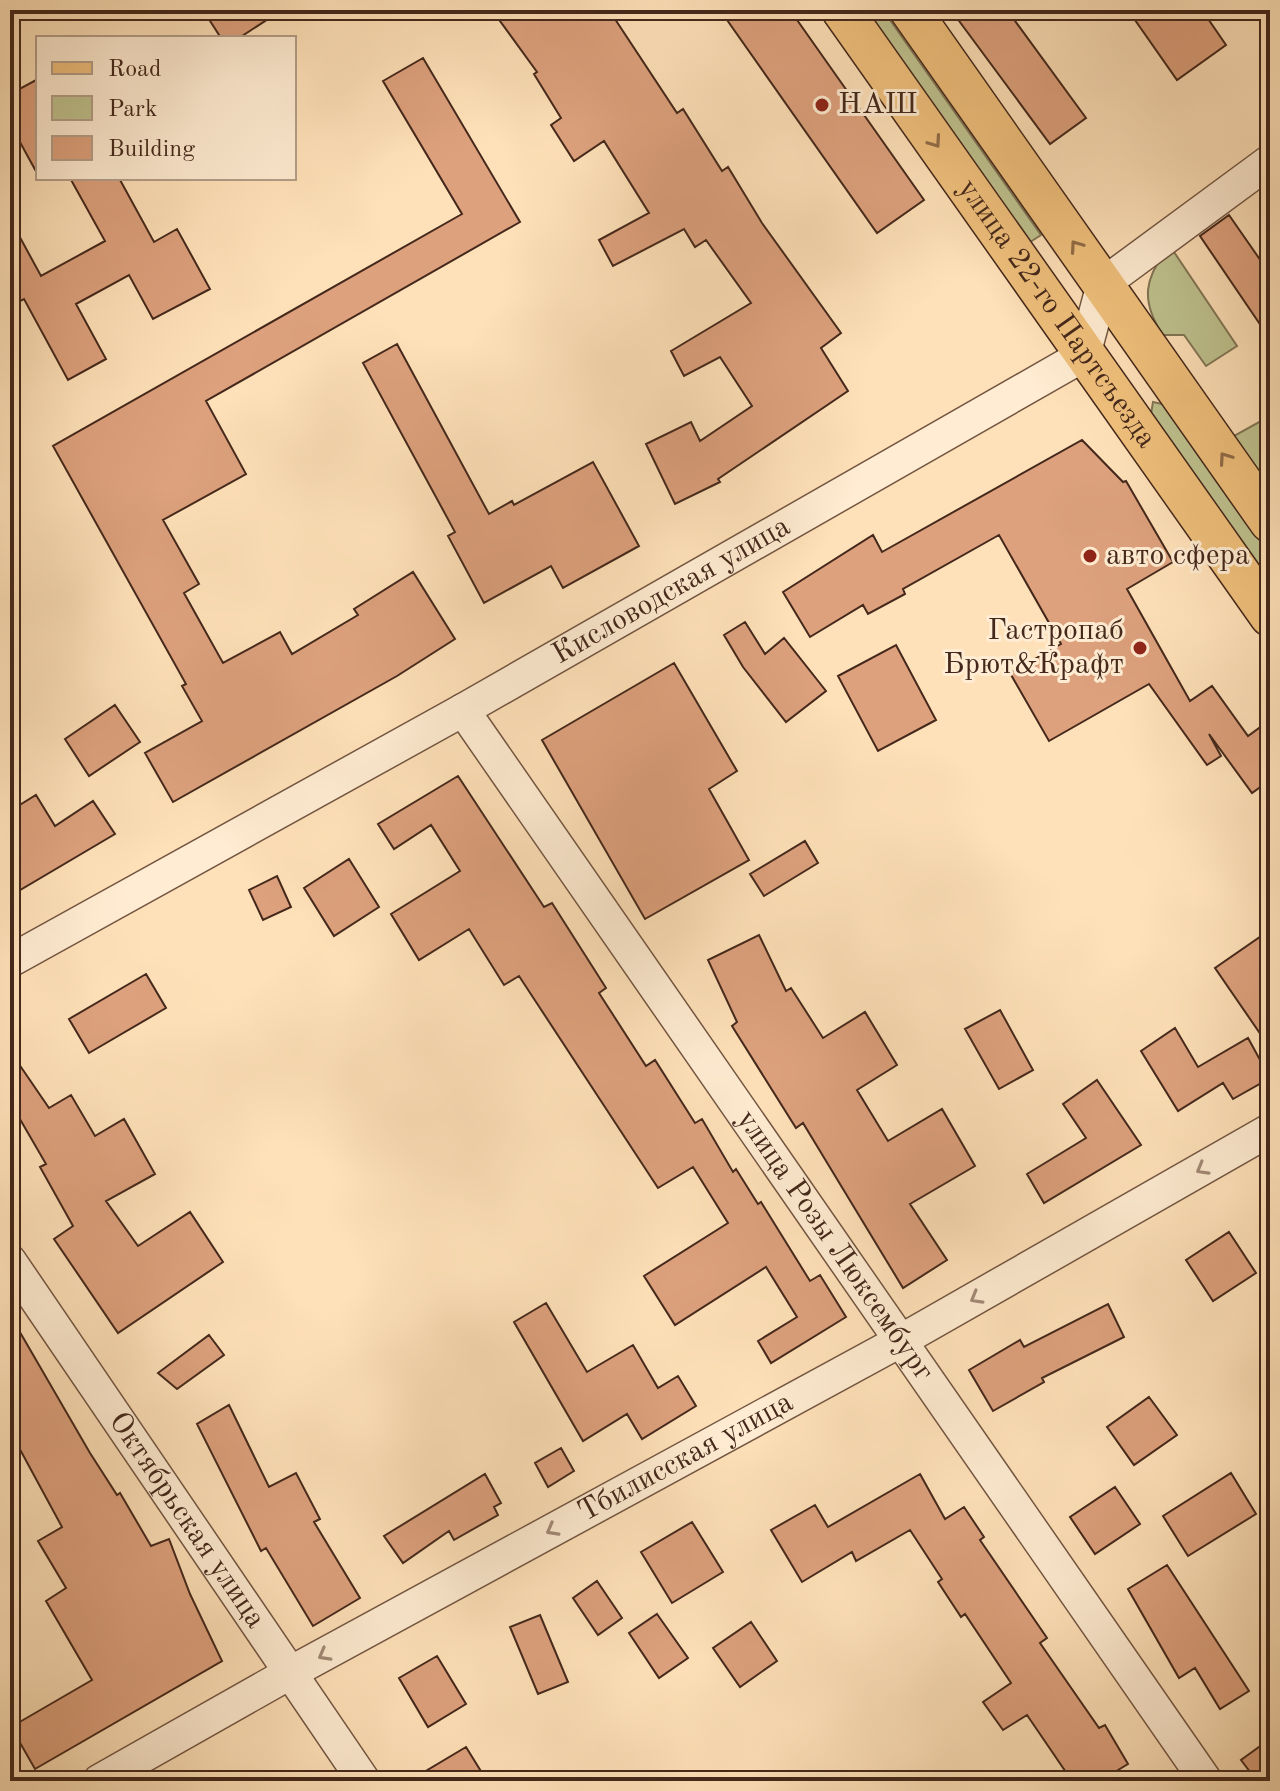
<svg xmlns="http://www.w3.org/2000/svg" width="1280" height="1791" font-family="'Old Standard TT',serif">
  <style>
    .green { fill: #bfc390; stroke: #827656; stroke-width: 2 }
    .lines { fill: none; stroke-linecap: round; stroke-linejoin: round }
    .stream { stroke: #7c8177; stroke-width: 9 }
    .building { fill: #dda17d; stroke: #44281b; stroke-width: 2 }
    .minor-casing { stroke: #735642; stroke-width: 35 }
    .major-casing { stroke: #44281b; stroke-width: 43 }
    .minor { stroke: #ffecd2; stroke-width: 32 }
    .major { stroke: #f0c07c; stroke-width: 40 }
    .oneway { stroke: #916c47 }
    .oneway2 { stroke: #a28a76 }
    .poi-dot { fill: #8f2418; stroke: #ffecd2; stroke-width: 3 }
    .labels { text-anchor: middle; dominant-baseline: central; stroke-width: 6; stroke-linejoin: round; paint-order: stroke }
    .poi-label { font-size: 30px; fill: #44281b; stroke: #ffecd2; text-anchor: start }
    .street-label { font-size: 30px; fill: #44281b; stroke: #ffecd2 }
  </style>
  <rect width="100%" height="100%" fill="#ffe1b9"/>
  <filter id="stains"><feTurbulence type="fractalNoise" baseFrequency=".0025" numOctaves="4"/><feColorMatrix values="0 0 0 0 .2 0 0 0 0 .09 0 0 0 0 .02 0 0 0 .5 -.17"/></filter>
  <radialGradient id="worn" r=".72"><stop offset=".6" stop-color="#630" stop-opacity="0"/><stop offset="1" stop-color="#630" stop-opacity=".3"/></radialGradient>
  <!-- green -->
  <path class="green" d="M859,10H883L1041,235L1024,246Z
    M1170,246L1237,346L1206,366L1184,335H1163C1140,301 1144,277 1170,246Z
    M1153,402L1167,405L1270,551V585L1151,414Z
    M1270,416V484L1265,488L1232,437Z"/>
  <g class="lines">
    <!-- stream -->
    <path class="stream" d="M1266,103L1270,100"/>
  </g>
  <!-- building -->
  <path class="building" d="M203,10H282L239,38H221Z
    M492,10H609L677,113L683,109L722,171L728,167L762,223L841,333L821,348L848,391L718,479L720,482L675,504L646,444L691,422L700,441L752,406L720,357L684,376L671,351L751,303L706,240L695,247L684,229L613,266L599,240L649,213L604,141L574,161L551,125L561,118L534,74L537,72Z
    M720,10H790L924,200L877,233Z
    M951,10H1007L1086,118L1050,144Z
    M1128,10H1202L1226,45L1177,80Z
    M423,58L520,222L206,401L246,474L163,520L199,584L184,593L223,663L280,632L292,654L358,615L354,609L413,572L455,639L397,676L173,802L145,753L202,721L182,686L186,684L53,446L462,214L383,81Z
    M38,79V175L10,124V94Z
    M70,178H119L154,242L177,229L210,289L153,319L129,275L76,304L106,359L68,380L24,299L10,306V219L41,276L105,241Z
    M1229,215L1270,274V339L1200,236Z
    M397,344L489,514L512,501L514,505L593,462L639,546L563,588L551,566L484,603L448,536L455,532L363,363Z
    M1082,440L1123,482L1126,481L1173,562L1127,589L1190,701L1212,686L1248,736L1270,720V780L1252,793L1209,734L1221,756L1207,765L1149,684L1049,741L1010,673L1061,644L999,535L903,589L905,594L868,614L863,605L810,637L783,592L873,535L882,552Z
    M745,622L765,654L784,638L826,691L786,722L743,667L724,635Z
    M896,645L936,720L878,751L838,676Z
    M674,663L737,771L709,789L749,860L645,919L542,740Z
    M115,705L140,742L89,776L65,739Z
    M458,776L544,907L552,903L606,988L599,993L646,1066L655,1060L695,1123L702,1119L733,1172L736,1169L758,1204L761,1202L810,1281L820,1275L846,1317L771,1363L758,1341L797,1317L766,1267L675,1325L644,1276L728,1223L693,1167L658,1188L519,976L504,985L469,929L419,960L391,914L460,871L431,825L394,849L378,824Z
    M36,795L55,826L93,801L115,834L10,896V811Z
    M805,841L818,863L764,896L750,874Z
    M349,859L379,907L334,936L304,888Z
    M277,876L291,907L263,920L249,890Z
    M1270,930V1048L1215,968Z
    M759,935L786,991L791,988L823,1038L865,1012L897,1065L857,1090L888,1141L942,1109L975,1166L910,1204L947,1260L903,1288L803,1123L796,1128L732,1026L737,1022L708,960Z
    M146,974L166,1008L89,1053L69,1019Z
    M1000,1010L1033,1070L999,1089L965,1029Z
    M1175,1028L1198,1067L1248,1038L1270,1078L1233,1099L1223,1083L1178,1111L1141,1051Z
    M10,1051L49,1108L71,1095L95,1136L124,1119L155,1174L106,1201L138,1246L190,1212L223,1262L118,1333L54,1239L73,1226L40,1167L46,1164L10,1102Z
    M1097,1080L1141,1145L1044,1203L1027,1174L1086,1138L1063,1104Z
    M1229,1232L1256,1273L1213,1301L1186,1260Z
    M546,1303L587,1372L633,1345L658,1388L678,1376L696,1406L642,1439L627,1414L583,1441L514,1322Z
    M1108,1304L1124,1337L1042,1378L1044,1382L993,1411L969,1370L1020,1340L1024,1347Z
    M10,1315L90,1453L117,1495L120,1493L151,1546L169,1539L190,1594L222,1661L35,1769L11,1727L92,1680L46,1601L66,1588L38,1541L62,1527L10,1431Z
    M209,1335L224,1355L177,1389L158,1373Z
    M1149,1397L1177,1435L1134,1465L1107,1427Z
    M229,1405L269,1487L296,1473L320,1519L314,1522L360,1598L313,1626L266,1548L261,1551L197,1424Z
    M561,1448L574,1471L548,1487L535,1463Z
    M1231,1473L1256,1514L1188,1556L1163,1516Z
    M485,1474L501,1503L494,1507L498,1515L454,1540L449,1531L403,1563L384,1536Z
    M920,1474L945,1519L964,1507L984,1537L980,1540L1047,1638L1040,1643L1099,1728L1105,1725L1128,1764L1100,1781H1072L1027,1715L1003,1730L983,1702L1011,1683L965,1614L961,1617L938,1582L942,1579L910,1530L856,1561L852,1552L802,1582L771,1530L815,1505L828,1527Z
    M1115,1487L1140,1524L1095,1554L1070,1517Z
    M692,1522L723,1572L672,1603L641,1552Z
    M1167,1565L1249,1691L1220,1709L1195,1668L1179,1678L1128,1589Z
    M597,1581L622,1618L598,1635L573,1598Z
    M657,1614L688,1658L659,1678L629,1633Z
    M540,1615L568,1682L538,1694L510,1627Z
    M751,1622L777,1661L740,1687L713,1648Z
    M437,1656L466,1704L428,1727L399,1678Z
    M1270,1739V1781H1257L1241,1760Z
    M466,1747L487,1781H409Z"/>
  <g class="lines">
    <defs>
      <g id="minor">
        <path id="s1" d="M463,710L1206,1781"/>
        <path id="s2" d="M10,961L463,710L1084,355L1103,284L1270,161"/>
        <path id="s3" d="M10,1261L364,1781"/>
        <path id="s4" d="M99,1781L288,1674L902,1340L1270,1130"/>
      </g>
      <g id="major">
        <path id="s5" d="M842,10L1270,616"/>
        <path d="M910,10L1270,522"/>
      </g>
    </defs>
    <!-- minor casing -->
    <use href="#minor" class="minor-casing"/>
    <!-- major casing -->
    <use href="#major" class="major-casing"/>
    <!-- minor -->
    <use href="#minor" class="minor"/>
    <!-- major -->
    <use href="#major" class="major"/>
  </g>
  <!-- one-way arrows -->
  <defs><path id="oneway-chevron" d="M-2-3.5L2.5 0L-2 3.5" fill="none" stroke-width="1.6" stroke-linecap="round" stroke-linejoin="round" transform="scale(2)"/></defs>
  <g class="oneway">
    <use href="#oneway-chevron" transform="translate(935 142) rotate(55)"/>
    <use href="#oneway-chevron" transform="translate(1076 246) rotate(-125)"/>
    <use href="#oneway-chevron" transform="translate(1225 458) rotate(-125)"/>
  </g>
  <g class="oneway2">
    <use href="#oneway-chevron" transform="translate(1202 1169) rotate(150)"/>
    <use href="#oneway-chevron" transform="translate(976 1298) rotate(150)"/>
    <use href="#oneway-chevron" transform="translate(552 1530) rotate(151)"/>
    <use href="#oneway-chevron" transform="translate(324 1655) rotate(151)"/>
  </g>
  <!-- markers -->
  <g class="poi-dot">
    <circle cx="822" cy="105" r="8"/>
    <circle cx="1090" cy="556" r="8"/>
    <circle cx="1140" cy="648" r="8"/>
  </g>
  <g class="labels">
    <!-- poi labels -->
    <g class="poi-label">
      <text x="838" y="105">НАШ</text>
      <text x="1106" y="556">авто сфера</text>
      <text x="1124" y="631" text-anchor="end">Гастропаб<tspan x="1124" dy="34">Брют&amp;Крафт</tspan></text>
    </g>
    <!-- street labels -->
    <g class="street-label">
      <text stroke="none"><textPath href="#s5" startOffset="372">улица 22-го Партсъезда</textPath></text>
      <text stroke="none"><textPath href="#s2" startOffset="758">Кисловодская улица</textPath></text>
      <text stroke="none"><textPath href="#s1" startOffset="652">улица Розы Люксембург</textPath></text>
      <text stroke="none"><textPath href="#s4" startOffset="670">Тбилисская улица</textPath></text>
      <text stroke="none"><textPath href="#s3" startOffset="314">Октябрьская улица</textPath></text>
    </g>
  </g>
  <!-- margin -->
  <rect width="1280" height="1791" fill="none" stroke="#ffe1b9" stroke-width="40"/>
  <rect x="12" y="12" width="1256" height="1767" fill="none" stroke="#44281b" stroke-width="4"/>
  <rect x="20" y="20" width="1240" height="1751" fill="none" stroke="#44281b" stroke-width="2"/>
  <!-- legend -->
  <rect x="36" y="36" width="260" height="144" fill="#ffecd2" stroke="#b49e89" stroke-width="2"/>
  <rect x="52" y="62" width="40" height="12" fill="#f0c07c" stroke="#b49e89" stroke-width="2"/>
  <text x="108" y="76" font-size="24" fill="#44281b">Road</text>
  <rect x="52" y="96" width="40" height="24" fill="#bfc390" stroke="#b49e89" stroke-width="2"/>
  <text x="108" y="116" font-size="24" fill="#44281b">Park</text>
  <rect x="52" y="136" width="40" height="24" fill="#dda17d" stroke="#b49e89" stroke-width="2"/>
  <text x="108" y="156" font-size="24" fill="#44281b">Building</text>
  <rect width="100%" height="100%" filter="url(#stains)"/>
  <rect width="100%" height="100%" fill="url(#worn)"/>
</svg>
